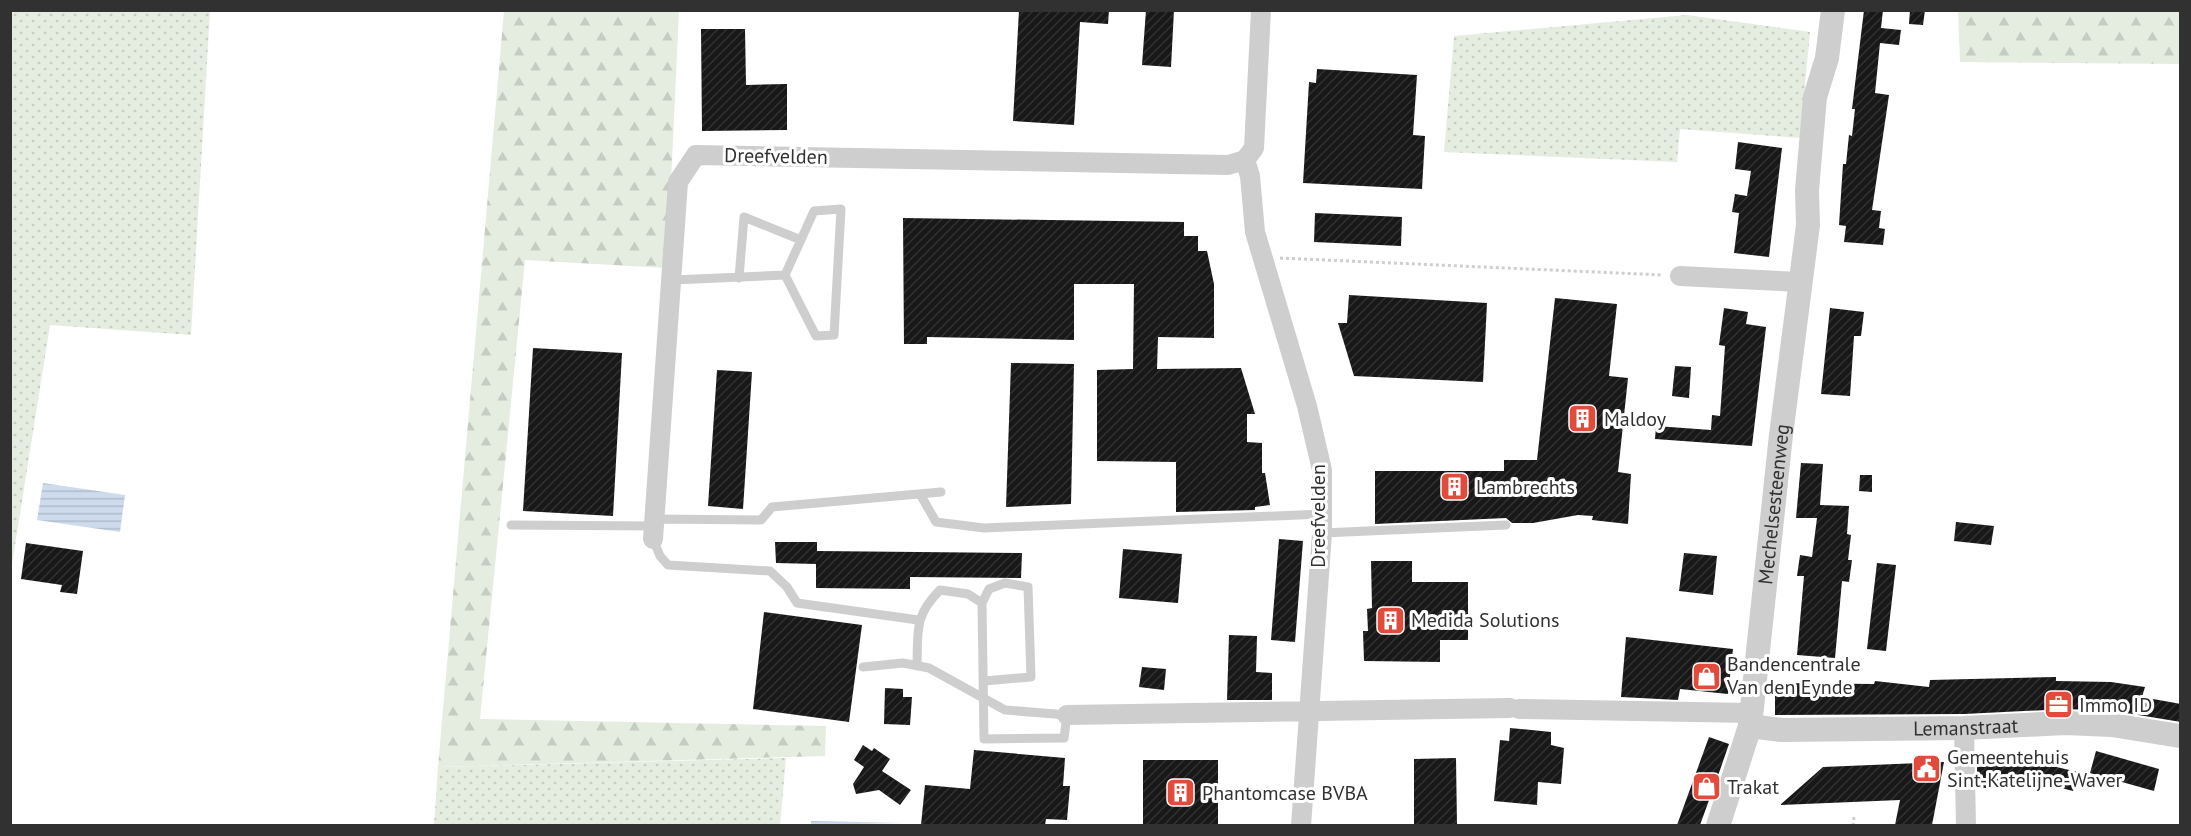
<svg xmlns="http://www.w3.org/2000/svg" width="2191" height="836" font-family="'PT Sans',sans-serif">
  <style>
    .grass { fill: url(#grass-dots) }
    .forest { fill: url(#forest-firs) }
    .water { fill: url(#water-rules) }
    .building { fill: url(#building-hatch) }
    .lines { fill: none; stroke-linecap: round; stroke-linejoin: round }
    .path { stroke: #cecece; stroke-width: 3; stroke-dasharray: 3 3; stroke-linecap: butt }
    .service { stroke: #cecece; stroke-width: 9 }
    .minor { stroke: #cecece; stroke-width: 20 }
    .tertiary { stroke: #cecece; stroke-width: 24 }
    .labels { text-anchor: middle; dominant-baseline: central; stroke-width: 6; stroke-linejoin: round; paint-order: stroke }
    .street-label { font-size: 20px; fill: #313131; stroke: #fff }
    .poi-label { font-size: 20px; fill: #313131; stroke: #fff; text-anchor: start }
  </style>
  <defs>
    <pattern id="grass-dots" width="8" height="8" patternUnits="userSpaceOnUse" patternTransform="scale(1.5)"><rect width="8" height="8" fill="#e5ede0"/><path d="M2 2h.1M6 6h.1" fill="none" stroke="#c5ccc1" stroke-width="1.8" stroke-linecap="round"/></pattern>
    <pattern id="forest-firs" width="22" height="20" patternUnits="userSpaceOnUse" patternTransform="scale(1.5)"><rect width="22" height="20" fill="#e5ede0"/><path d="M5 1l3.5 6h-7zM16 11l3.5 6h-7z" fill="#c5ccc1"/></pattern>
    <pattern id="water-rules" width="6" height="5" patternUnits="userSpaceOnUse" patternTransform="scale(1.5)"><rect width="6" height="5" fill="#cddbec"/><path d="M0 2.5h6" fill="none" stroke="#b0bccb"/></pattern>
    <pattern id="building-hatch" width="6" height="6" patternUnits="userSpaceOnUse" patternTransform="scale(1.5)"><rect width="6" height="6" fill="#181818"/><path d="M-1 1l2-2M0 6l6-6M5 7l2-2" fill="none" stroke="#313131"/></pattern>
  </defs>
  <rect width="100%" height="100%" fill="#fff"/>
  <!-- grass -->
  <path class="grass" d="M10,11H210L191,335L50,325L12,564Z
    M1687,15L1810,32L1800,138L1680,129L1677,162L1444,152L1454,36Z
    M786,758L780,825H434L438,767Z"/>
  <!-- forest -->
  <path class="forest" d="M504,11H679L667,268L525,260L480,719L826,726L825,756L438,767Z
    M1958,11H2180V64L1960,62Z"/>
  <!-- water -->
  <path class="water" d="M43,483L125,495L120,532L37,520Z
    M811,821L904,823L811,825Z"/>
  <!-- building -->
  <path class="building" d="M1019,10H1109L1108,24L1080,22L1074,125L1013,121Z
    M1146,10H1174L1171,67L1142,65Z
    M1864,10H1883L1881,28L1901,30L1899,45L1880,43L1875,93L1889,95L1872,210L1881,211L1879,228L1885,229L1883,245L1844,242L1846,226L1839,225L1843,164H1846L1849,135L1852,136L1855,109H1852Z
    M1910,10H1925L1923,25L1909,24Z
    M701,29H745L746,85L787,84V130L702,131Z
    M1317,69L1417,75L1413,135L1425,136L1422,189L1303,183L1309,82L1316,83Z
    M1738,142L1782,148L1769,257L1734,253L1739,213L1732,212L1735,194L1747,196L1751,171L1735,169Z
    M1315,213L1402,217L1401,246L1314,242Z
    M903,218L1184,222V236H1198V251H1207L1214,284V338L1158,337L1157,369L1241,368L1255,414H1247V442L1262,443V473H1265L1270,505L1255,507V510L1176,512V462L1097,461V370L1133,369L1134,284H1074V340L927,337V344H904Z
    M1349,295L1487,303L1483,382L1354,376L1338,323H1347Z
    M1555,298L1617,304L1609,376L1628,378L1618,472L1631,474L1628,524L1592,520L1593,516L1578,515L1533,523H1512L1506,518L1375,524V471H1504V460H1537Z
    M1724,308L1748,312L1746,324L1766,327L1752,446L1655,439L1656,426L1711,430L1712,415L1720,416L1725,346L1719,345Z
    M1830,308L1864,312L1861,336H1854L1850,396L1821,394Z
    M533,348L622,353L613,516L523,511Z
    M1011,363L1074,364L1071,504L1006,507Z
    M1675,366L1691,367L1689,398L1672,396Z
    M717,370L752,372L743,509L708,506Z
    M1801,463L1823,464L1820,505L1849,506L1847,534L1851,535L1848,560H1852L1849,582L1842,581L1835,658L1797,655L1804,576H1797L1800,555L1812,557L1817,518H1796Z
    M1860,475H1872V492L1859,491Z
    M1956,522L1994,526L1991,545L1954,541Z
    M1279,539L1303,541L1295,642L1271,640Z
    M775,542H817V551L1022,553L1021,578L910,577V589L816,588V564L776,563Z
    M26,543L83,551L77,594L60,592L62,585L21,579Z
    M1123,549L1182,554L1178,603L1119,598Z
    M1684,553L1717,556L1713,595L1679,591Z
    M1371,561H1412V582H1468V640H1440V662L1364,661L1363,631H1368L1367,609L1372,608Z
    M1877,563L1896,565L1886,651L1867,649Z
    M764,612L862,625L849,722L753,709Z
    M1229,635L1257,636L1256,672L1272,673V700H1227Z
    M1626,637L1733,649L1728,694L1680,689L1678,700L1621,697Z
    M1142,667L1166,669L1164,690L1139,687Z
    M2056,677V681L2111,682L2145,687L2142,697L2181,704V722L2114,711L2066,709L1964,714L1775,715V683L1874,684L1875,681L1929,687L1930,680Z
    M885,688L903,689V697H912L910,725L884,724Z
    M1510,728L1551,732V745L1564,748L1561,784L1538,782L1537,805L1494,801L1500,740L1509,741Z
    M1709,737L1729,744L1720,770L1700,825H1677Z
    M863,745L872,751L874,748L890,759L882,771L911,790L900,805L879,790L856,794L853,784L864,767L854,760Z
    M974,750L1065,758L1063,786H1070L1067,820L1046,819L1045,825H921L925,785L970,789Z
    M2096,751L2159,769L2154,791L2090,773Z
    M1456,758L1457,825H1414V759Z
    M2022,759L2078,772L2073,791L2006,774L2003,788H1977V762L2022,761Z
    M1143,760H1218V825H1143Z
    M1944,762L1932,825H1895L1900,800L1780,805L1823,767Z"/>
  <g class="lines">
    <!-- path -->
    <path class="path" d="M1280,258L1663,275
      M1853,826L1854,817"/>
    <!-- service -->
    <path class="service" d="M739,278L744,217L801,240
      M673,280L785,275L816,336L834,335L841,209L814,211L785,275
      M920,494L936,522L984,528L1322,514
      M655,519L761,520L772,507L941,492
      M511,525L654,526
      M1322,533L1506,525
      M653,539L660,556L668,565L770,571L787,587L797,603L918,620
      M982,603L989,589L1005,583L1028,587L1031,677L984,681
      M863,667L903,663L929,668L1005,710L1067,715L1064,738L984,739L982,603L968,594L940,590C914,616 918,631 917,666"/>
    <!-- minor -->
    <path class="minor" d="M1245,160L1250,176L1255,232L1307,406L1322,470V533L1301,826
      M1680,276L1799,282
      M653,539L678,182L696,155L1228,165L1245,160L1254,148L1261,10
      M1519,709L1751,713
      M1067,715L1510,708
      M1964,728L1966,826"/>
    <!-- tertiary -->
    <g class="tertiary">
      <path id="s1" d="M1750,726L1781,730L1964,728L2065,723L2112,725L2180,736"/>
      <path id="s2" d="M1718,826L1750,726L1781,435L1808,225L1807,190L1815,97L1827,58L1833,10"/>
    </g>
  </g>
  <!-- icons -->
  <defs>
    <symbol id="building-square" viewBox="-11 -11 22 22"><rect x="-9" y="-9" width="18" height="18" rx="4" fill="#e04b3c" stroke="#fff"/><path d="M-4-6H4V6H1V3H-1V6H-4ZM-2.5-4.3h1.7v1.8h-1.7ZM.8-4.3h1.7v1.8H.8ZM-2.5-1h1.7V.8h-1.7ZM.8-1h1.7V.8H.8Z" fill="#fff"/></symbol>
    <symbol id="shop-square" viewBox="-11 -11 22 22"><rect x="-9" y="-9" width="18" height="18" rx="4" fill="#e04b3c" stroke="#fff"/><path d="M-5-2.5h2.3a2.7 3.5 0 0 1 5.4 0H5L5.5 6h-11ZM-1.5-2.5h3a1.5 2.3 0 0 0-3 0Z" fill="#fff"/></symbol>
    <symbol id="office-square" viewBox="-11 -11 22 22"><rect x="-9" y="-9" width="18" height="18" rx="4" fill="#e04b3c" stroke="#fff"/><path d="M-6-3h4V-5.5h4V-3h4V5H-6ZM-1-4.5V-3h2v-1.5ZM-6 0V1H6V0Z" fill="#fff"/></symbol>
    <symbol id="civic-square" viewBox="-11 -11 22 22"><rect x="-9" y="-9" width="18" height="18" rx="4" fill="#e04b3c" stroke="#fff"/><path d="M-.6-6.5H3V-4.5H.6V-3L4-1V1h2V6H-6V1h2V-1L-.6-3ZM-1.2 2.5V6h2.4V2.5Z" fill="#fff"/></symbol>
  </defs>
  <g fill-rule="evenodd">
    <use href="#building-square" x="1566" y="402" width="33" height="33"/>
    <use href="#building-square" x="1438" y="470" width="33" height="33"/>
    <use href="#building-square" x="1374" y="604" width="33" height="33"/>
    <use href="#shop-square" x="1690" y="660" width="33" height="33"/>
    <use href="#office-square" x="2042" y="688" width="33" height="33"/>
    <use href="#civic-square" x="1910" y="752" width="33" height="33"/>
    <use href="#shop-square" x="1690" y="770" width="33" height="33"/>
    <use href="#building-square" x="1164" y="776" width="33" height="33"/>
  </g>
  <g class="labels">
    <!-- street labels -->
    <g class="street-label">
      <text transform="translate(776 156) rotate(1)">Dreefvelden</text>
      <text stroke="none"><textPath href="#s2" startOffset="328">Mechelsesteenweg</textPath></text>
      <text transform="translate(1318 516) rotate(-90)">Dreefvelden</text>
      <text stroke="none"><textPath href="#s1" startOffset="216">Lemanstraat</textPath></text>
    </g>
    <!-- poi labels -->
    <g class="poi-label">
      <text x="1604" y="419">Maldoy</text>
      <text x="1476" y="487">Lambrechts</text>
      <text x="1411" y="620">Medida Solutions</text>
      <text x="1727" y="664">Bandencentrale<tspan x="1727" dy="23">Van den Eynde</tspan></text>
      <text x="2079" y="705">Immo ID</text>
      <text x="1947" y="757">Gemeentehuis<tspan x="1947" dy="23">Sint-Katelijne-Waver</tspan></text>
      <text x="1727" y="787">Trakat</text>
      <text x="1202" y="793">Phantomcase BVBA</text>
    </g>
  </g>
  <!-- border -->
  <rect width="2191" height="836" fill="none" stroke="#313131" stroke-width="24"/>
</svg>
